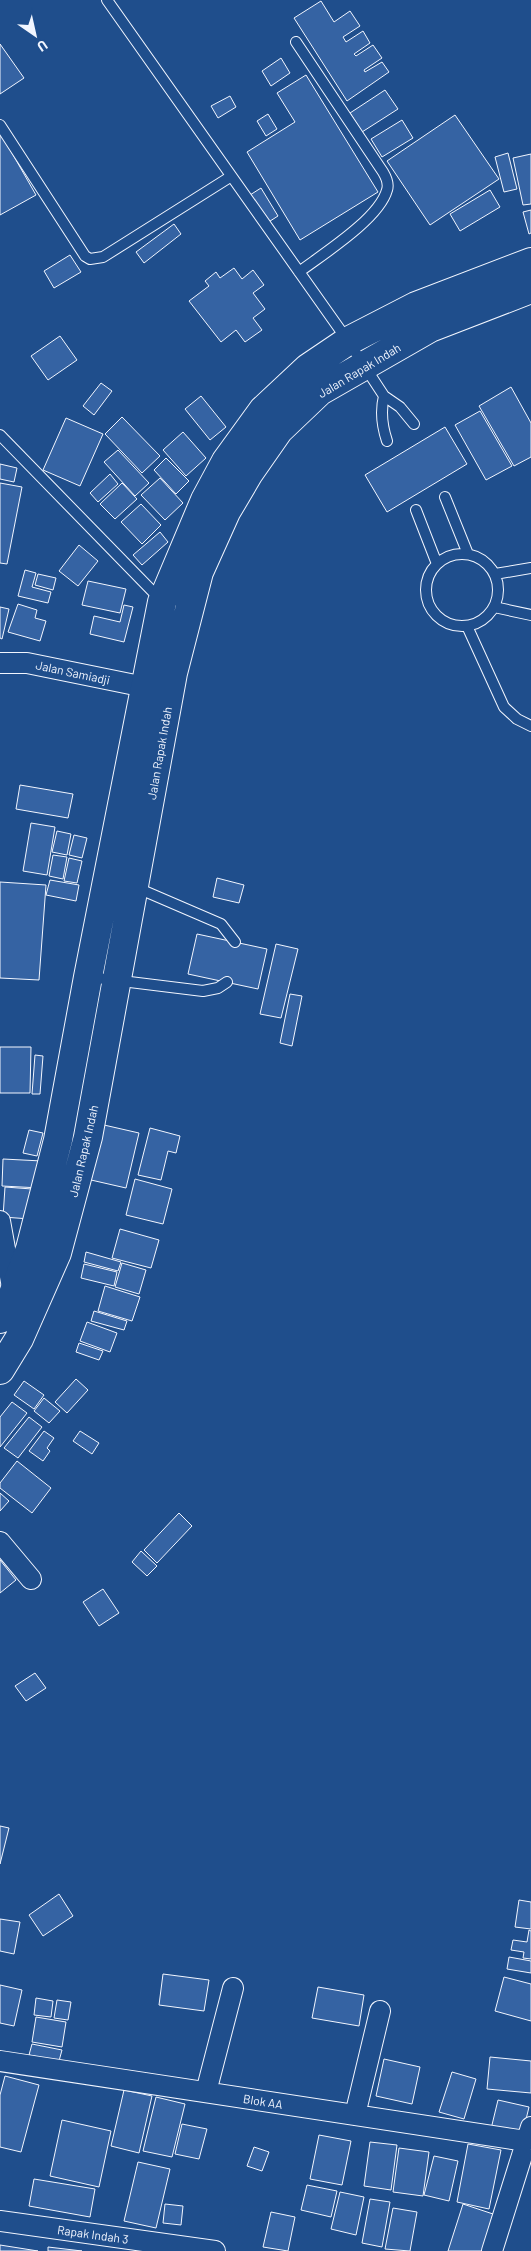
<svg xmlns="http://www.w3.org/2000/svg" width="531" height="2251" font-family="Barlow,sans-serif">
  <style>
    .building { fill: #3563a3; stroke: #f2f6ff }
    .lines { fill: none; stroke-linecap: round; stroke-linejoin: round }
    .lane-casing { stroke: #f2f6ff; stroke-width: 12 }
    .street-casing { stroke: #f2f6ff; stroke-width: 22 }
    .secondary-casing { stroke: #f2f6ff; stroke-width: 30 }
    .lane { stroke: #1f4e8c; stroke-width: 10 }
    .street { stroke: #1f4e8c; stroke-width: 20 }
    .secondary { stroke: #1f4e8c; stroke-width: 28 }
    .labels { text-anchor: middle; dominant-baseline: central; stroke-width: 4; stroke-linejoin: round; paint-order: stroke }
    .street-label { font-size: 12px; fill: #f2f6ff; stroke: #1f4e8c }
  </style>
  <rect width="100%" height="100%" fill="#1f4e8c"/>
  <!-- building -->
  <path class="building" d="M321,1L334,22L350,11L360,26L343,37L346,42L363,31L370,43L354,54L356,56L373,45L382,58L364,70L365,72L382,62L389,72L347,101L294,18Z
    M0,44L24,78L0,94Z
    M281,58L290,73L271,86L262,71Z
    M306,75L378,192L300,240L247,152L295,122L277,93Z
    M385,90L398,109L362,132L350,113Z
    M230,96L236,107L218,118L211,106Z
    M268,114L277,129L266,136L257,121Z
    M455,115L499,179L430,225L387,161Z
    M402,120L413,138L382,157L371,139Z
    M0,132L36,195L0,215Z
    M508,153L517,189L504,192L495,157Z
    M531,154V204L523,205L513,158Z
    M261,188L278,216L267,223L250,195Z
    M490,190L500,207L460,231L450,214Z
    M531,210V233L529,234L523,212Z
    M174,224L181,234L144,263L136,252Z
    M70,255L81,272L54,288L44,271Z
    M234,268L242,279L253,270L264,285L253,293L265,309L253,318L262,330L245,342L236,330L221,342L189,301L209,286L205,281L216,272L220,278Z
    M60,336L77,360L48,380L31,356Z
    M101,383L112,391L94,415L83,406Z
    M511,387L531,423V457L514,466L479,406Z
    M201,396L226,427L210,440L185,409Z
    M480,411L512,466L486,480L455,425Z
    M122,417L160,456L142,473L105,434Z
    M66,418L103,434L80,486L43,470Z
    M445,427L467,464L387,512L365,475Z
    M183,432L206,458L186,476L163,450Z
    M118,450L149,483L135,496L104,462Z
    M166,458L189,481L176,494L154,470Z
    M0,464L17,468L14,482L0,479Z
    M110,474L118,484L98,502L90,493Z
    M160,478L183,503L165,520L141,495Z
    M0,483L22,487L7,564L0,563Z
    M122,483L137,499L115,519L100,504Z
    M141,504L161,525L142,544L121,522Z
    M160,532L168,542L142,565L133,555Z
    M79,545L98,561L78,586L59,571Z
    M25,570L36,573L32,587L51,592L48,603L18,596Z
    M38,574L56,578L53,590L35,585Z
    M88,581L126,589L120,613L82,605Z
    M18,604L37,610L35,618L46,621L40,641L8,632Z
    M124,605L133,607L124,642L90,634L94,616L120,622Z
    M0,607L9,609L2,639L0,638Z
    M20,785L73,794L68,818L16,809Z
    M31,823L55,827L47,875L23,871Z
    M57,831L71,834L67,855L52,852Z
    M74,835L87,838L82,858L69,855Z
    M53,855L67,857L63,879L49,876Z
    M69,858L82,861L77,883L64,881Z
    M217,878L244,885L239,903L213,897Z
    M50,880L79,885L76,901L46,895Z
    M0,882L46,885L39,980L0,978Z
    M197,934L267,949L258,989L188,974Z
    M276,944L298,949L281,1018L260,1014Z
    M290,994L302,996L292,1046L280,1043Z
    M0,1047H31L30,1093H0Z
    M35,1055L43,1056L40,1094H32Z
    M104,1125L139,1133L126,1188L91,1180Z
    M150,1128L180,1136L176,1153L168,1151L161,1180L138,1175Z
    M29,1130L43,1133L37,1156L23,1153Z
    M3,1159L42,1161L40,1188L2,1186Z
    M135,1179L172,1189L163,1224L126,1215Z
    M5,1187L32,1189L30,1219L3,1217Z
    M120,1229L159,1240L151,1268L112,1258Z
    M86,1252L121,1262L118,1271L84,1262Z
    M122,1263L146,1270L139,1294L115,1287Z
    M84,1264L117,1272L114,1286L81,1278Z
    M105,1286L140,1297L132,1321L98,1311Z
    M94,1311L127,1321L124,1330L91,1321Z
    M87,1322L117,1333L110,1352L80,1341Z
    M79,1343L103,1351L99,1360L76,1352Z
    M76,1379L88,1390L67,1413L55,1402Z
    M24,1381L44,1395L34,1409L14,1395Z
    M44,1398L60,1411L49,1423L34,1411Z
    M12,1402L27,1413L0,1447V1417Z
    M29,1417L42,1427L18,1458L4,1448Z
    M44,1431L54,1438L47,1448L50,1451L43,1461L29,1451Z
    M80,1431L99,1443L92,1454L73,1441Z
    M17,1461L51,1488L32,1513L0,1488V1483Z
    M0,1493L9,1501L0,1511Z
    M179,1513L192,1526L157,1563L144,1550Z
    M141,1551L157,1566L147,1576L132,1562Z
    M0,1560L16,1580L0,1593Z
    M103,1589L119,1613L99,1626L83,1602Z
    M35,1673L46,1688L26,1701L15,1686Z
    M0,1826L9,1828L0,1864Z
    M59,1894L73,1916L43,1936L29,1915Z
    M519,1900L531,1902V1929L515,1927Z
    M0,1919L20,1922L14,1954L0,1951Z
    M529,1930L531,1931V1959L523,1958L524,1952L511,1950L513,1940L527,1942Z
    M509,1957L531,1961V1973L507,1969Z
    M163,1974L209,1980L204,2011L159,2005Z
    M504,1977L531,1984V2021L495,2011Z
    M0,1985L22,1990L14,2026L0,2023Z
    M318,1987L364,1995L359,2026L312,2018Z
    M36,1998L53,2001L51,2017L34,2015Z
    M57,2000L71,2002L68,2020L54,2018Z
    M36,2017L66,2022L62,2047L32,2042Z
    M32,2044L62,2050L59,2061L29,2055Z
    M490,2057L531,2061V2093L487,2089Z
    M384,2059L420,2067L412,2104L376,2096Z
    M452,2072L476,2079L464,2119L439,2112Z
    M5,2076L39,2085L21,2152L0,2147V2095Z
    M124,2090L152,2096L139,2153L111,2146Z
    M156,2097L185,2104L172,2157L143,2151Z
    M498,2100L529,2107L522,2136L491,2129Z
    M62,2120L111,2131L99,2187L50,2176Z
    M182,2124L207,2129L199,2159L175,2154Z
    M319,2135L351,2141L342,2185L310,2179Z
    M370,2142L397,2145L391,2190L364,2186Z
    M468,2144L501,2150L489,2209L457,2202Z
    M254,2147L269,2152L262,2171L247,2166Z
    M399,2148L429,2152L423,2196L393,2192Z
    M434,2156L458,2161L449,2201L424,2195Z
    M138,2162L170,2169L156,2228L124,2221Z
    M34,2179L95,2189L90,2217L29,2206Z
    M307,2185L337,2191L331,2217L301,2210Z
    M340,2192L364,2197L356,2235L331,2229Z
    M370,2199L390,2202L382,2247L362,2243Z
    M165,2204L183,2206L181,2225L163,2223Z
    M463,2204L493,2214L482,2251H448Z
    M393,2208L417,2212L410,2251L385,2249Z
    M271,2212L295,2217L288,2251L263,2247Z
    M0,2245L38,2251H0Z
    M48,2247L82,2251H48Z"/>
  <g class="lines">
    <defs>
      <path id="lane" d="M107,0L348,341L384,396L400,407L414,424
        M296,42L383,172C386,177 389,184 387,190C379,219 323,254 299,272
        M0,125L85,256L90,259L103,257L230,177
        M384,396C380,412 382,426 387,441
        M0,435L160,599
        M445,497L468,554
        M416,510L437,564
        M426 590a36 36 0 1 1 72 0a36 36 0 1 1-72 0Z
        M495,574L531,568
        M494,607L531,615
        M467,626L504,707L517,719L531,726
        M135,887L221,924L235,942
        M89,977L203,991L218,988L227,982"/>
      <path id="street" d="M0,663H27L145,687
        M0,1221L13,1293
        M0,1542L31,1579
        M0,2061L526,2141
        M206,2092L233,1988
        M355,2115L380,2011
        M0,2221L215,2251
        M492,2251L531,2127"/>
      <path id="secondary" d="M0,1319L13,1294L30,1249L58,1140L88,977L162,602L205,500L226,461L263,410L308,368L348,341L416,306L531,262
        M0,1370L19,1339L57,1253L88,1137L173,673L199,572L226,512L249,473L279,430L320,391L430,328L531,289"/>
    </defs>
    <!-- lane casing -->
    <use href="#lane" class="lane-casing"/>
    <!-- street casing -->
    <use href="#street" class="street-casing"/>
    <!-- secondary casing -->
    <use href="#secondary" class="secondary-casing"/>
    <!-- lane -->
    <use href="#lane" class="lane"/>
    <!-- street -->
    <use href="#street" class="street"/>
    <!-- secondary -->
    <use href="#secondary" class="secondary"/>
  </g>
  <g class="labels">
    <!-- street labels -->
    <g class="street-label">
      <text transform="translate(359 370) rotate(-31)">Jalan Rapak Indah</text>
      <text transform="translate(73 672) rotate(12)">Jalan Samiadji</text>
      <text transform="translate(159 753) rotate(-80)">Jalan Rapak Indah</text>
      <text transform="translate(83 1151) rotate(-77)">Jalan Rapak Indah</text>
      <text transform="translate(263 2101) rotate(9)">Blok AA</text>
      <text transform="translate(93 2234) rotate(8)">Rapak Indah 3</text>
    </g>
  </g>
  <!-- north arrow -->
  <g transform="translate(35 35) rotate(146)" stroke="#1f4e8c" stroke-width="4" paint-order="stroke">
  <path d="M0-4L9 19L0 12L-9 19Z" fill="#f2f6ff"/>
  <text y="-8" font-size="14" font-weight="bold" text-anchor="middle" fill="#f2f6ff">U</text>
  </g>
</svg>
